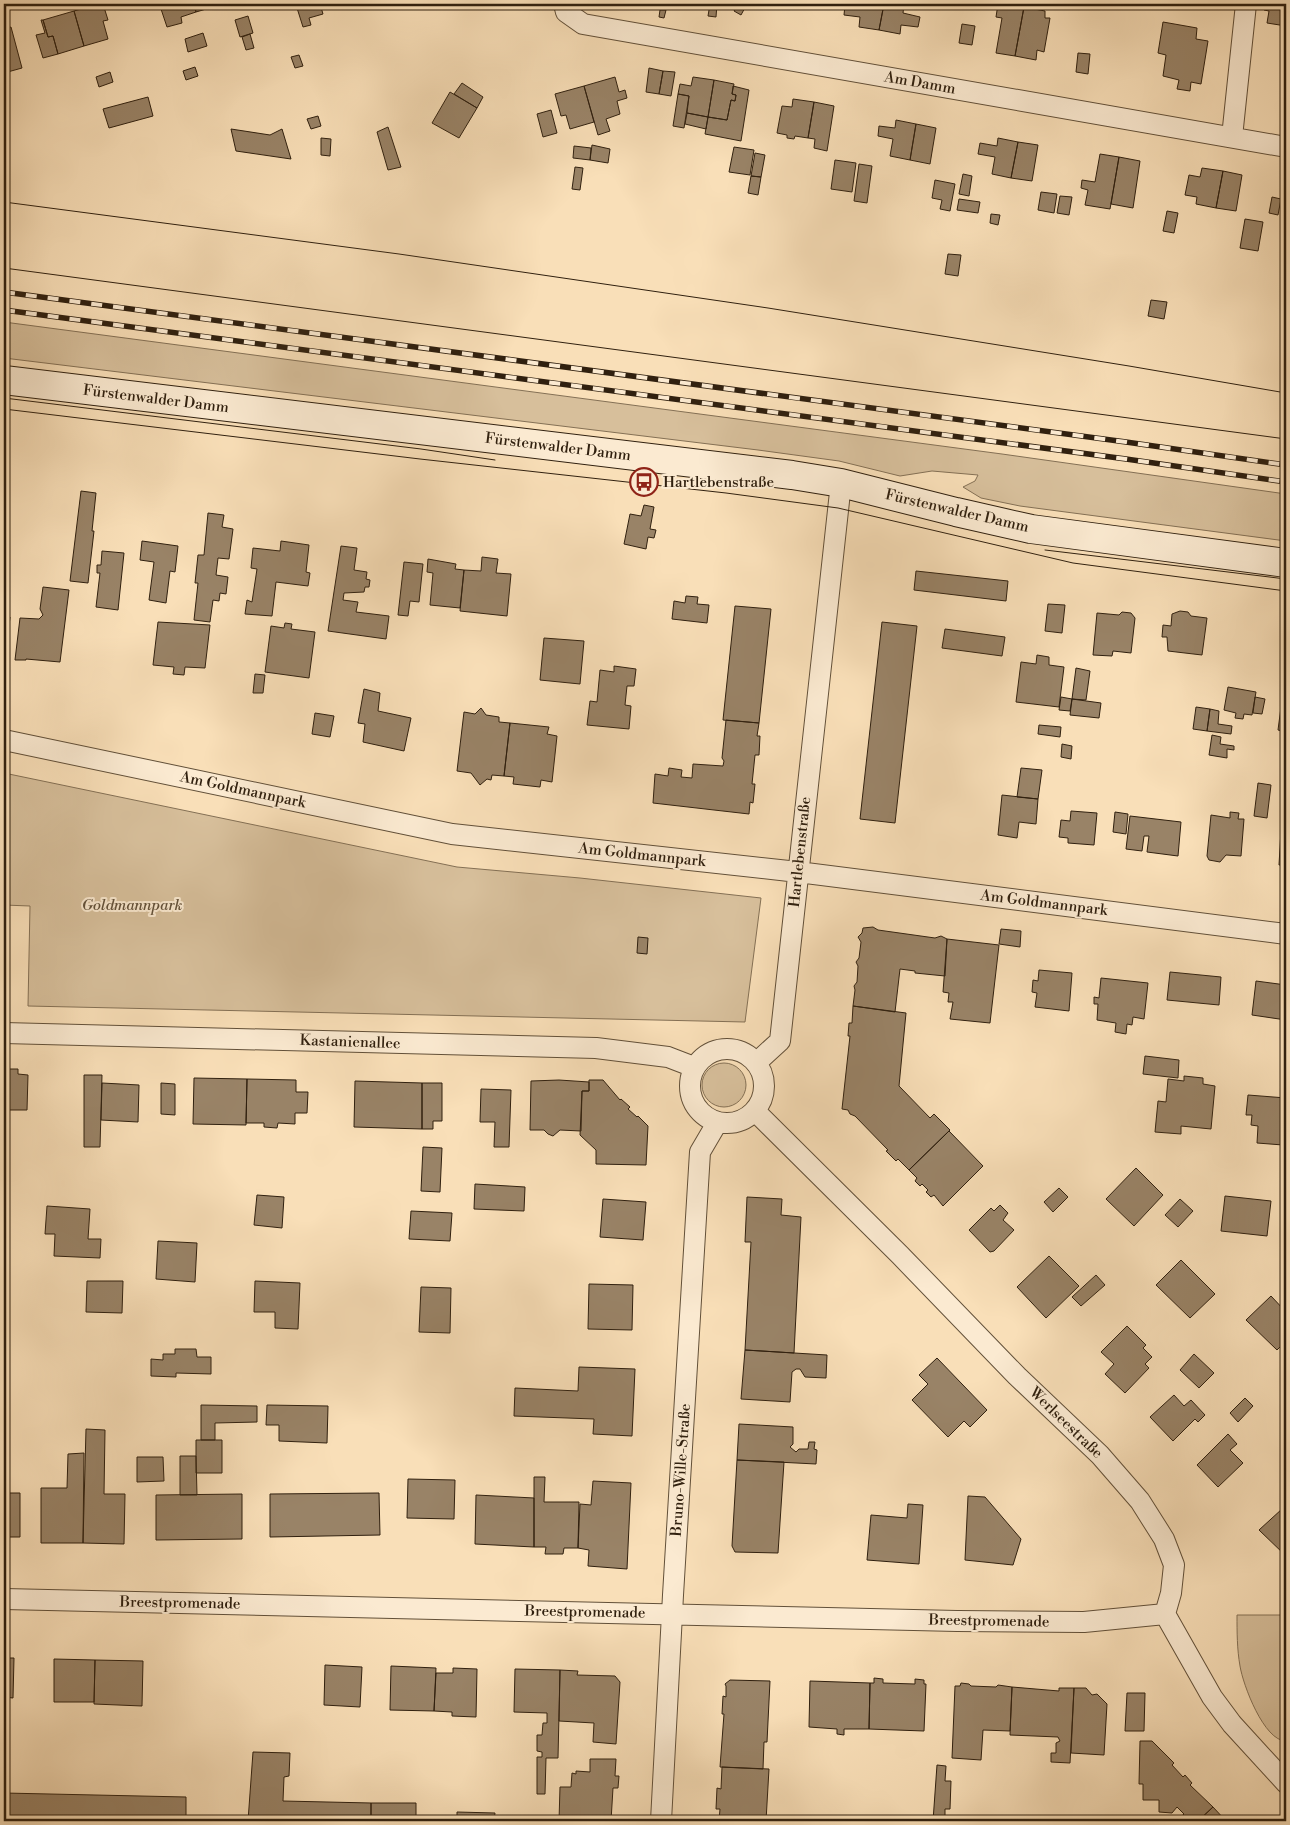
<svg xmlns="http://www.w3.org/2000/svg" width="1290" height="1825" font-family="'Libre Bodoni',serif">
  <style>
    .green { fill: #d7bf9b; stroke: #847055 }
    .building { fill: #998367; stroke: #30200f }
    .lines { fill: none; stroke-linecap: round; stroke-linejoin: round }
    .street-casing { stroke: #625039; stroke-width: 22 }
    .secondary-casing { stroke: #30200f; stroke-width: 30 }
    .street { stroke: #fbead1; stroke-width: 20 }
    .secondary { stroke: #fbead1; stroke-width: 28 }
    .tram { stroke: #30200f; stroke-width: 1 }
    .rail-casing { stroke: #30200f; stroke-width: 5.5 }
    .rail { stroke: #fbead1; stroke-width: 4; stroke-dasharray: 11; stroke-linecap: butt }
    .labels { text-anchor: middle; dominant-baseline: central; stroke-width: 4; stroke-linejoin: round; paint-order: stroke }
    .street-label { font-size: 15px; fill: #30200f; stroke: #fbead1 }
    .poi-label { font-size: 15px; fill: #30200f; stroke: #fbead1; text-anchor: start }
    .park-label { font-size: 15px; font-style: italic; fill: #625039; stroke: #fbead1 }
  </style>
  <rect width="100%" height="100%" fill="#f9dfb8"/>
  <filter id="stains"><feTurbulence type="fractalNoise" baseFrequency=".004" numOctaves="4"/><feColorMatrix values="0 0 0 0 .2 0 0 0 0 .09 0 0 0 0 .02 0 0 0 .5 -.17"/></filter>
  <radialGradient id="worn" r=".72"><stop offset=".6" stop-color="#630" stop-opacity="0"/><stop offset="1" stop-color="#630" stop-opacity=".3"/></radialGradient>
  <!-- green -->
  <path class="green" d="M4,322L1002,454L1286,494V541L1020,506L981,498L963,487L975,481L978,475L932,471L900,476L839,461L758,450L4,358Z
    M4,773L457,867L580,878L761,898L745,1022L28,1006L30,906L4,905Z
    M702 1085a22 22 0 1 1 44 0a22 22 0 1 1-44 0Z
    M1237,1615H1286V1741C1264,1741 1243,1685 1240,1666C1237,1649 1237,1632 1237,1615Z"/>
  <!-- building -->
  <path class="building" d="M98,4H103L108,20L103,21L108,39L84,46L74,11Z
    M166,4H194L196,12L181,17L182,23L167,27L160,6Z
    M194,4H212L213,7L196,12Z
    M309,4H320L323,14L309,18L311,25L303,27L297,8Z
    M710,4H717L716,17L708,16Z
    M738,4H747L741,15L734,11Z
    M862,4H884L879,30L859,27L860,17L844,15L845,5L862,7Z
    M884,4H911V5L904,4L903,13L920,17L918,27L901,25L900,34L879,30Z
    M998,4H1019V5L1024,7L1015,56L996,53L1002,18L996,17Z
    M1265,4H1286V26L1267,23L1269,11L1264,10Z
    M1024,7L1045,11V18H1050L1044,52L1037,50L1036,60L1015,56Z
    M660,10H666L664,18L659,17Z
    M74,11L84,46L58,54L53,36L48,37L43,20Z
    M248,16L253,33L240,37L235,20Z
    M41,20H43L48,37L53,36L58,54L43,58L36,35L45,33Z
    M1163,22L1197,28L1196,39L1208,41L1201,84L1191,82L1190,91L1177,89L1179,80L1163,76L1166,55L1158,53Z
    M962,24L975,26L972,45L959,43Z
    M11,27L22,68L4,73V29Z
    M203,33L207,46L188,52L185,39Z
    M250,34L254,48L246,50L242,37Z
    M1078,53L1090,54L1088,74L1076,72Z
    M299,55L303,66L295,68L291,57Z
    M195,67L198,76L186,80L183,71Z
    M649,68L663,71L659,94L646,92Z
    M663,71L675,72L671,96L659,94Z
    M110,72L113,82L99,87L96,77Z
    M615,77L619,92L625,90L627,98L617,101L620,114L606,119L610,131L598,135L584,86Z
    M693,77L714,80L708,117L687,113L689,96L678,94L680,84L691,86Z
    M714,80L734,84L732,94L736,95L735,101L731,100L727,120L708,117Z
    M462,83L483,97L477,108L454,94Z
    M584,86L594,122L570,129L566,115L561,116L555,94Z
    M733,86L749,90L741,141L705,134L708,117L727,120L731,100L735,101L736,95L732,94Z
    M450,92L477,108L459,138L432,123Z
    M678,94L689,96L684,128L673,126Z
    M148,97L153,116L109,128L103,109Z
    M793,99L814,102L808,138L795,136L794,139L787,138V135L777,133L782,106L792,107Z
    M814,102L834,106L827,151L814,148L815,139L808,138Z
    M551,110L557,133L543,137L537,114Z
    M687,113L708,117L706,129L685,124Z
    M318,116L321,126L311,129L307,119Z
    M896,120L916,124L910,160L890,156L893,139L878,136L879,126L895,128Z
    M916,124L936,128L930,164L910,160Z
    M388,127L401,167L388,170L377,132Z
    M231,129L270,135L282,129L291,159L236,151Z
    M321,138L331,139L330,156L321,155Z
    M998,138L1018,142L1011,178L992,174L995,157L978,154L980,143L997,146Z
    M1018,142L1038,145L1032,181L1011,178Z
    M592,145L610,149L608,163L590,160Z
    M574,146L591,148L590,160L573,158Z
    M734,147L754,150L750,175L729,172Z
    M755,153L765,155L761,177L751,176Z
    M1100,154L1119,157L1110,209L1085,205L1088,190L1081,188L1082,180L1095,182Z
    M1119,157L1140,161L1133,208L1111,204Z
    M835,160L856,163L852,192L831,189Z
    M859,164L872,166L867,203L854,201Z
    M575,167L583,168L580,190L572,189Z
    M1202,168L1223,171L1216,208L1196,204L1197,197L1185,195L1189,175L1200,177Z
    M1223,171L1242,175L1236,211L1216,208Z
    M963,174L972,176L969,196L959,194Z
    M751,176L761,177L758,195L748,193Z
    M935,180L955,184L950,211L940,209L942,200L932,198Z
    M1041,192L1057,194L1054,213L1038,210Z
    M1060,196L1072,197L1069,215L1057,213Z
    M1272,197L1281,199L1278,215L1269,213Z
    M959,199L980,202L978,213L957,210Z
    M1167,211L1178,213L1174,233L1163,231Z
    M1284,213H1286V225L1282,224Z
    M991,214L1000,215L998,225L990,223Z
    M1245,219L1263,222L1258,251L1240,248Z
    M948,254L961,255L958,276L945,274Z
    M1151,300L1167,302L1164,319L1148,316Z
    M81,491L96,493L92,531H94L88,583L70,581Z
    M644,505L654,507L650,529L656,530L654,538L648,537L646,549L624,544L630,514L641,516Z
    M208,513L224,515L222,527L233,529L229,559L218,558L216,575L228,577L226,594L220,593L219,601L213,600L210,622L194,620L198,583H195L198,555H204Z
    M142,541L178,546L175,572L170,571L166,603L149,600L154,562L140,560Z
    M281,541L309,545L306,572L310,573L308,586L276,582L272,616L245,614L247,600L252,602L257,569L251,568L253,548L280,551Z
    M341,546L357,548L354,570L367,572L366,579L370,580L369,587H365L364,592L344,593L343,600L358,602L356,612L389,616L386,639L328,631Z
    M102,551L124,553L118,610L96,607L100,573H97V565H101Z
    M482,557L498,559L496,573L511,574L507,616L460,611L464,570L481,571Z
    M428,559L456,564L455,569L464,570L460,608L430,605L433,573L427,572Z
    M404,562L423,564L419,602L410,601L408,616L398,615Z
    M916,571L1008,581L1006,601L914,590Z
    M43,587L69,590L60,662L26,659V660H15L20,618L39,619L43,615L40,609Z
    M686,596L698,597L697,604L709,605L707,623L672,619L674,601L685,603Z
    M1048,604L1065,605L1062,633L1045,631Z
    M735,606L771,609L759,723L723,720Z
    M1180,611L1188,612L1191,616L1207,618L1202,655L1168,651L1167,637H1162L1163,625L1171,626L1172,614Z
    M1122,612L1131,613L1135,618L1131,653L1113,651L1112,656L1093,655L1097,613L1119,615Z
    M4,616L10,617L5,661L4,660Z
    M158,622L210,625L205,668L185,667L184,675L173,674L174,667L153,665Z
    M882,622L917,626L895,823L860,819Z
    M285,623L292,624L291,629L315,632L309,678L265,672L271,626L284,628Z
    M945,629L1005,637L1002,656L942,648Z
    M544,638L584,641L580,684L540,680Z
    M1037,655L1049,657V665L1064,667L1059,707L1016,702L1021,662L1036,664Z
    M614,666L636,669L634,686H627L625,705L631,706L629,729L587,725L590,701L597,702L600,670L614,672Z
    M1076,668L1090,671L1086,700L1072,699Z
    M255,674L265,675L263,693H253Z
    M1228,687L1256,692L1252,715L1244,714L1243,719L1235,718L1236,713L1224,710Z
    M364,689L380,693L378,711L411,718L404,751L363,742L365,724L358,723Z
    M1283,692H1286V732L1278,730Z
    M1061,697L1072,699L1070,711L1059,710Z
    M1255,697L1265,699L1262,714L1253,713Z
    M1072,699L1101,703L1099,718L1070,715Z
    M1196,707L1210,709L1207,731L1193,729Z
    M481,708L486,715L499,717V722L510,723L504,776L492,775L491,780L487,779L480,785L471,773L457,771L464,712L475,714Z
    M1210,709L1219,711L1218,724L1232,726L1231,734L1207,731Z
    M315,713L334,716L330,737L312,734Z
    M726,720L759,723L757,736H760L759,755H755L752,784H755L753,803L750,802L749,814L653,803L655,774L668,776L669,768L682,770L681,777L692,778L693,764L723,766L724,761L722,758Z
    M510,723L549,727L547,734L557,736L552,782L541,780L540,787L513,784L514,777L504,776Z
    M1039,725L1061,727L1060,737L1038,734Z
    M1212,735L1221,737L1220,744L1234,746V750L1227,749V758L1209,755Z
    M1062,744L1072,746L1071,759L1061,757Z
    M1021,768L1042,770L1038,799L1017,797Z
    M1258,783L1271,785L1267,818L1254,816Z
    M1002,795L1038,799L1036,824L1019,822L1017,838L998,835Z
    M1071,811L1097,813L1094,845L1068,843V838L1059,837L1061,820L1070,821Z
    M1115,812L1128,814L1126,834L1113,832Z
    M1230,812L1239,813L1238,819H1244L1241,856L1226,855L1220,862L1209,860L1207,856L1211,815L1230,818Z
    M1130,816L1181,822L1178,856L1147,852L1149,836H1144L1142,851L1126,849Z
    M1285,821H1286V870L1283,865H1279L1281,830H1284Z
    M873,927L878,930L935,938L941,936L947,939L945,976L915,973V971L900,969L895,1012L853,1006L855,990L854,986L857,982L858,966L856,962L859,958L861,942L858,937L862,933L863,928Z
    M1001,929L1021,931L1020,947L999,944Z
    M638,937L648,938L647,954L637,953Z
    M947,939L999,945L990,1023L950,1019L953,1002H948L949,993L943,992Z
    M1039,970L1072,973L1069,1011L1035,1007L1037,993L1032,992L1033,980L1038,981Z
    M1170,972L1221,977L1219,1005L1167,1000Z
    M1101,978L1148,983L1144,1019L1133,1017L1132,1025L1127,1024L1126,1034L1115,1032L1116,1023L1097,1020L1098,1004H1094V997L1099,998Z
    M1256,981L1286,985V1020L1252,1015Z
    M853,1006L906,1013L899,1086L930,1118L934,1114L950,1130L909,1170L898,1159L896,1161L886,1151L888,1150L855,1116L850,1114L848,1110L842,1109L850,1036H848L849,1023H852Z
    M1145,1056L1179,1060L1178,1078L1143,1074Z
    M9,1069H18V1074L28,1075L27,1110H9V1138L4,1137V1074H8Z
    M84,1075H102L100,1147H84Z
    M1184,1076L1203,1078V1084L1215,1086L1211,1129L1181,1126V1134L1155,1132L1158,1101L1166,1102L1168,1079L1184,1081Z
    M194,1078L247,1079L246,1125L193,1124Z
    M247,1079L296,1080V1092H308L307,1113H295V1124L278,1123L277,1128L264,1127V1123H246Z
    M559,1080L589,1082V1091H582L581,1131L560,1130L553,1136L548,1134L544,1130H530L531,1081Z
    M589,1080H603L620,1100L621,1099L630,1107L628,1109L637,1117L638,1116L648,1126L646,1165L596,1164V1150L580,1135L582,1091H589Z
    M355,1081L422,1083V1129L354,1127Z
    M102,1083L139,1085L138,1122L101,1120Z
    M161,1083L175,1084V1115L161,1114Z
    M422,1083H442V1121H433V1129H422Z
    M481,1089L511,1090L509,1147H494L495,1122H480Z
    M1248,1095L1286,1098L1283,1145L1257,1143L1258,1126L1251,1125L1252,1115H1246Z
    M949,1131L983,1166L943,1206L934,1195L931,1197L926,1192L928,1190L922,1184L920,1186L915,1181L917,1178L909,1170Z
    M423,1147L442,1148L440,1192L421,1191Z
    M1136,1168L1163,1195L1134,1226L1106,1199Z
    M475,1184L525,1187L524,1211L474,1209Z
    M1059,1188L1068,1197L1053,1212L1044,1202Z
    M257,1195L284,1197L282,1228L254,1225Z
    M1225,1196L1271,1201L1267,1236L1221,1231Z
    M747,1197L782,1199L781,1215L801,1217L794,1353L745,1350L751,1242H745Z
    M603,1199L646,1202L643,1240L600,1237Z
    M1180,1199L1193,1211L1178,1227L1165,1215Z
    M1000,1205L1008,1213L1003,1220L1014,1230L994,1251L990,1252L969,1230L991,1208L994,1211Z
    M47,1206L90,1209L88,1239H101L100,1258L54,1256L55,1234H45Z
    M411,1211L452,1213L450,1241L409,1239Z
    M158,1241L197,1243L195,1282L156,1279Z
    M1049,1256L1079,1286L1046,1318L1017,1287Z
    M1181,1260L1215,1294L1190,1318L1156,1285Z
    M1096,1275L1105,1285L1081,1306L1072,1297Z
    M87,1281H123L122,1313L86,1312Z
    M255,1281L300,1283L298,1329L275,1328V1312H254Z
    M589,1284L633,1285L632,1330L588,1329Z
    M421,1287L451,1288L450,1333L419,1332Z
    M1271,1296L1286,1312V1341L1277,1350L1246,1320Z
    M1127,1326L1146,1345L1143,1348L1152,1357L1145,1364L1149,1368L1125,1393L1105,1374L1114,1364L1101,1352Z
    M175,1349H196L197,1357H211V1374L176,1373V1377L151,1376V1359L163,1360V1354H175Z
    M745,1350L827,1355L826,1378L805,1377L800,1369H796L792,1372L790,1402L741,1399Z
    M1194,1354L1214,1373L1199,1388L1180,1370Z
    M937,1358L987,1410L970,1427L964,1421L948,1437L912,1400L928,1384L919,1375Z
    M579,1367L635,1369L632,1436L593,1434L594,1419L514,1416L515,1388L578,1391Z
    M1174,1395L1184,1406L1191,1400L1205,1415L1198,1422L1195,1419L1173,1441L1150,1417Z
    M1245,1398L1253,1406L1238,1422L1230,1413Z
    M201,1405L257,1406V1422L215,1423V1440H201Z
    M267,1405L328,1406L327,1443L279,1441V1425H266Z
    M739,1424L793,1427V1444L790,1447L796,1452L799,1449H808L809,1442H815L814,1449L817,1450L816,1464L737,1460Z
    M86,1429L105,1430L104,1494H125L124,1544L83,1543Z
    M1228,1434L1237,1444L1230,1450L1243,1463L1218,1487L1197,1465Z
    M196,1440H222V1473H196Z
    M84,1453L83,1543H41V1488H67L68,1454Z
    M180,1456H196L197,1495H180Z
    M137,1457H163L164,1481L137,1482Z
    M737,1460L784,1462L778,1553L735,1552L732,1546Z
    M534,1477H545L544,1502H579L578,1548H564L563,1554H545L546,1547H534Z
    M408,1479L455,1480L454,1519L407,1518Z
    M593,1481L631,1483L627,1569L588,1566L589,1550L578,1548L580,1504L591,1505Z
    M4,1493H20V1537H4Z
    M379,1493L380,1535L270,1537V1494Z
    M242,1494V1539L156,1540V1495Z
    M476,1495L534,1498V1547L475,1544Z
    M968,1496L985,1497L1021,1539L1013,1565L965,1560Z
    M908,1504L923,1505L919,1564L867,1560L871,1515L907,1518Z
    M1282,1509L1286,1513V1556L1259,1530Z
    M4,1658H14L13,1698L4,1697Z
    M54,1659L95,1660L94,1702H54Z
    M95,1660L143,1661L142,1706L94,1704Z
    M325,1665L362,1667L360,1707L324,1705Z
    M391,1666L436,1668L434,1711L390,1710Z
    M453,1668L477,1669L476,1717L452,1716V1712L434,1711L436,1673H453Z
    M515,1669L560,1670L558,1758H546L545,1794H537V1757H542V1752L537,1751V1735H542L543,1723H547V1713L514,1712Z
    M560,1670L578,1671L577,1675L615,1676L620,1682L616,1744L593,1742L594,1723L559,1721Z
    M874,1678L883,1679V1683L915,1684V1679L924,1680V1684H926L924,1731L869,1729L870,1683H874Z
    M730,1680L770,1681L767,1742H764L763,1769L720,1767L724,1714H722L723,1696L726,1697V1686L725,1684Z
    M810,1681L870,1683L869,1729H844V1735L837,1734V1729L809,1727Z
    M961,1683L969,1684L971,1686L996,1687L998,1685L1012,1687L1010,1731L983,1730L981,1760L952,1758L955,1686H960Z
    M1012,1687L1059,1691V1688H1074L1070,1763L1051,1762V1753H1056V1743L1060,1741L1058,1737L1010,1735Z
    M1074,1688H1086L1092,1695L1097,1694L1107,1704L1104,1755L1071,1753Z
    M1127,1693H1145L1144,1731H1125Z
    M1140,1741H1152L1174,1763L1172,1765L1183,1777L1185,1775L1192,1783L1190,1785L1213,1807L1198,1821H1180L1178,1819L1184,1814L1177,1807L1172,1813L1159,1812V1800H1143V1784H1139Z
    M253,1752L290,1753L289,1776L284,1777L283,1801L371,1803V1821H248Z
    M590,1759H616L615,1776H619L618,1788H613L611,1821H559L560,1787H571L572,1773L576,1774V1771L590,1772Z
    M937,1765L946,1766L945,1781H951L950,1809H945V1821H933Z
    M722,1767L769,1769L766,1821H719L720,1809H716L717,1788L721,1789Z
    M4,1793L186,1797V1821H4Z
    M371,1803H416V1821H371Z
    M1213,1807L1226,1821H1198Z
    M457,1812L495,1813L494,1821H457Z"/>
  <g class="lines">
    <defs>
      <path id="street" d="M564,4L566,12L583,24L1286,147
        M1232,137L1246,4
        M4,740L452,834L798,872L1286,934
        M4,1033L596,1048L668,1057L694,1067
        M690 1086a37 37 0 1 1 74 0a37 37 0 1 1-74 0Z
        M756,1063L780,1041L841,483
        M755,1111L900,1255L1017,1376L1100,1455L1140,1501L1164,1539L1174,1565L1171,1593L1165,1614L1212,1697L1232,1724L1286,1783
        M4,1599L957,1621L1084,1622L1165,1614
        M661,1821L673,1595L700,1152L717,1123"/>
      <path id="secondary" d="M4,380L792,475L841,483L956,512L1031,529L1286,563"/>
    </defs>
    <!-- street casing -->
    <use href="#street" class="street-casing"/>
    <!-- secondary casing -->
    <use href="#secondary" class="secondary-casing"/>
    <!-- street -->
    <use href="#street" class="street"/>
    <!-- secondary -->
    <use href="#secondary" class="secondary"/>
    <!-- tram -->
    <path class="tram" d="M4,202L399,254L768,308L1129,366L1286,393
      M4,268L1286,439
      M4,398L421,449L495,460
      M4,409L420,459L726,493L838,508L1073,563L1286,591
      M1045,550L1286,579"/>
    <defs>
      <path id="rail" d="M4,292L1126,442L1286,465
        M4,310L1126,459L1286,482"/>
    </defs>
    <!-- rail casing -->
    <use href="#rail" class="rail-casing"/>
    <!-- rail -->
    <use href="#rail" class="rail"/>
  </g>
  <!-- icons -->
  <defs>
    <symbol id="bus-ring" viewBox="-11 -11 22 22"><circle r="9.5" fill="#fbead1" stroke="#8f2418" stroke-width="1.5"/><path d="M-5-6H5V4H4V6H2V4H-2V6H-4V4H-5ZM-3.5-4V0h7V-4ZM-3.5 1.2v1.5H-2V1.2ZM2 1.2v1.5H3.5V1.2Z" fill="#8f2418"/></symbol>
  </defs>
  <g fill-rule="evenodd">
    <use href="#bus-ring" x="628" y="466" width="32" height="32"/>
  </g>
  <g class="labels">
    <!-- street labels -->
    <g class="street-label">
      <text transform="translate(920 83) rotate(10)">Am Damm</text>
      <text transform="translate(156 399) rotate(7)">Fürstenwalder Damm</text>
      <text transform="translate(558 447) rotate(7)">Fürstenwalder Damm</text>
      <text transform="translate(957 511) rotate(13)">Fürstenwalder Damm</text>
      <text transform="translate(243 790) rotate(12)">Am Goldmannpark</text>
      <text transform="translate(800 852) rotate(-84)">Hartlebenstraße</text>
      <text transform="translate(642 855) rotate(6)">Am Goldmannpark</text>
      <text transform="translate(1044 903) rotate(7)">Am Goldmannpark</text>
      <text transform="translate(350 1042) rotate(2)">Kastanienallee</text>
      <text transform="translate(1066 1423) rotate(44)">Werlseestraße</text>
      <text transform="translate(681 1470) rotate(-86)">Bruno-Wille-Straße</text>
      <text transform="translate(180 1603) rotate(1)">Breestpromenade</text>
      <text transform="translate(585 1612) rotate(1)">Breestpromenade</text>
      <text transform="translate(989 1621) rotate(1)">Breestpromenade</text>
    </g>
    <!-- poi labels -->
    <g class="poi-label">
      <text x="663" y="482">Hartlebenstraße</text>
    </g>
    <!-- park labels -->
    <g class="park-label">
      <text x="132" y="905">Goldmannpark</text>
    </g>
  </g>
  <!-- margin -->
  <rect width="1290" height="1825" fill="none" stroke="#f9dfb8" stroke-width="20"/>
  <rect x="5" y="5" width="1280" height="1815" fill="none" stroke="#30200f" stroke-width="2.5"/>
  <rect x="10" y="10" width="1270" height="1805" fill="none" stroke="#30200f"/>
  <rect width="100%" height="100%" filter="url(#stains)"/>
  <rect width="100%" height="100%" fill="url(#worn)"/>
</svg>
